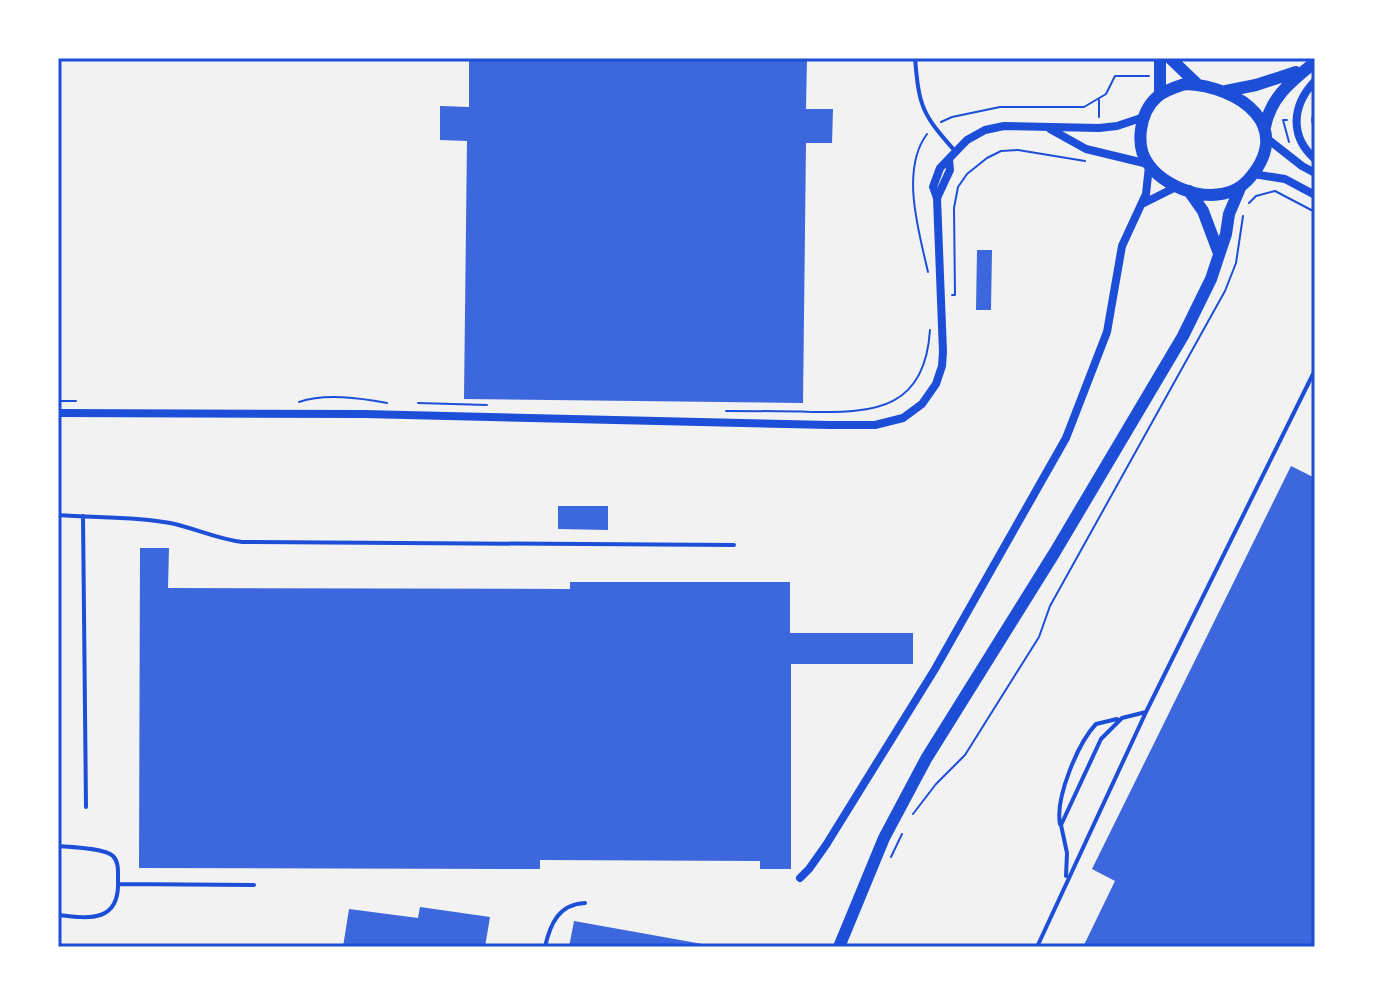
<svg xmlns="http://www.w3.org/2000/svg" width="1373" height="1005" font-family="'Titillium Web',sans-serif">
  <style>
    .building { fill: #3d67dc }
    .lines { fill: none; stroke-linecap: round; stroke-linejoin: round }
    .path { stroke: #1d4ed8; stroke-width: 2 }
    .service { stroke: #1d4ed8; stroke-width: 4 }
    .minor { stroke: #1d4ed8; stroke-width: 8 }
    .primary { stroke: #1d4ed8; stroke-width: 12 }
    .neatline { fill: none; stroke: #1d4ed8; stroke-width: 3 }
  </style>
  <rect width="100%" height="100%" fill="#f2f2f2"/>
  <!-- building -->
  <path class="building" d="M469,58H807L806,109H833L832,143H806L803,403L464,399L467,141L440,140V106L469,107Z
    M977,250H992L991,310H976Z
    M1291,466L1315,478V947H1083L1115,881L1092,869Z
    M558,506H608V530L558,529Z
    M140,548H169L168,588L570,589V582H790V633H913V664H791V869H760V861L540,860V869L139,868Z
    M420,907L490,917L485,947H343L349,909L418,918Z
    M574,921L708,945V947H569Z"/>
  <g class="lines">
    <!-- path -->
    <path class="path" d="M1315,105L1312,120L1315,134
      M1099,117V100
      M1287,120H1283L1289,142
      M941,122L952,117L1000,107H1084L1106,94L1115,76H1149
      M927,134C900,170 919,232 928,272
      M1249,203L1256,196L1275,191L1315,212
      M952,295H955L954,208L958,187L967,174L987,158L1001,151L1018,150L1085,161
      M58,401H76
      M299,402C325,393 360,398 387,403
      M418,403L487,405
      M726,411C754,411 783,411 812,412C877,413 925,408 930,330
      M913,814L936,784L965,755L1039,637L1050,606L1225,291L1236,263L1243,216
      M891,857L902,834"/>
    <!-- service -->
    <path class="service" d="M915,58C919,107 922,114 955,151
      M58,515C95,518 133,516 170,523C195,528 216,539 242,542L734,545
      M83,516L86,807
      M1060,824C1055,798 1078,743 1096,724L1117,719
      M58,846C70,847 105,848 113,856C119,862 118,872 118,880C120,922 91,919 58,915
      M1066,876L1067,853L1061,825L1101,739L1122,718L1146,712
      M119,884L254,885
      M545,947C550,924 559,904 585,903
      M1037,947L1146,712L1315,370"/>
    <!-- minor -->
    <path class="minor" d="M1315,81C1292,105 1289,136 1315,159
      M1050,129L1086,149L1148,164
      M1265,137L1302,166L1315,173
      M1253,174L1285,179L1315,195
      M937,198L950,170L949,159
      M1142,204L1176,187
      M58,413L364,414L830,425H875L903,418L922,404L936,384L942,366L943,352L937,198L933,187L940,168L967,140L985,130L1004,126L1099,128L1117,126L1144,117
      M800,878L809,869L826,845L935,669L1066,438L1107,332L1122,246L1146,194L1149,166"/>
    <!-- primary -->
    <path class="primary" d="M1170,58L1197,84
      M1185,84C1240,86 1297,127 1247,181C1221,208 1169,192 1149,165C1134,146 1140,112 1157,97C1165,90 1176,87 1185,84Z
      M1226,91L1256,85L1296,72
      M1160,94V58
      M1265,127C1271,96 1292,81 1315,62
      M1189,191L1203,211L1218,251
      M839,947L884,838L926,759L1055,552L1183,336L1211,279L1226,234L1229,214L1240,188"/>
  </g>
  <!-- border -->
  <rect width="1373" height="1005" fill="none" stroke="#ffffff" stroke-width="120"/>
  <rect x="60" y="60" width="1253" height="885" class="neatline"/>
</svg>
